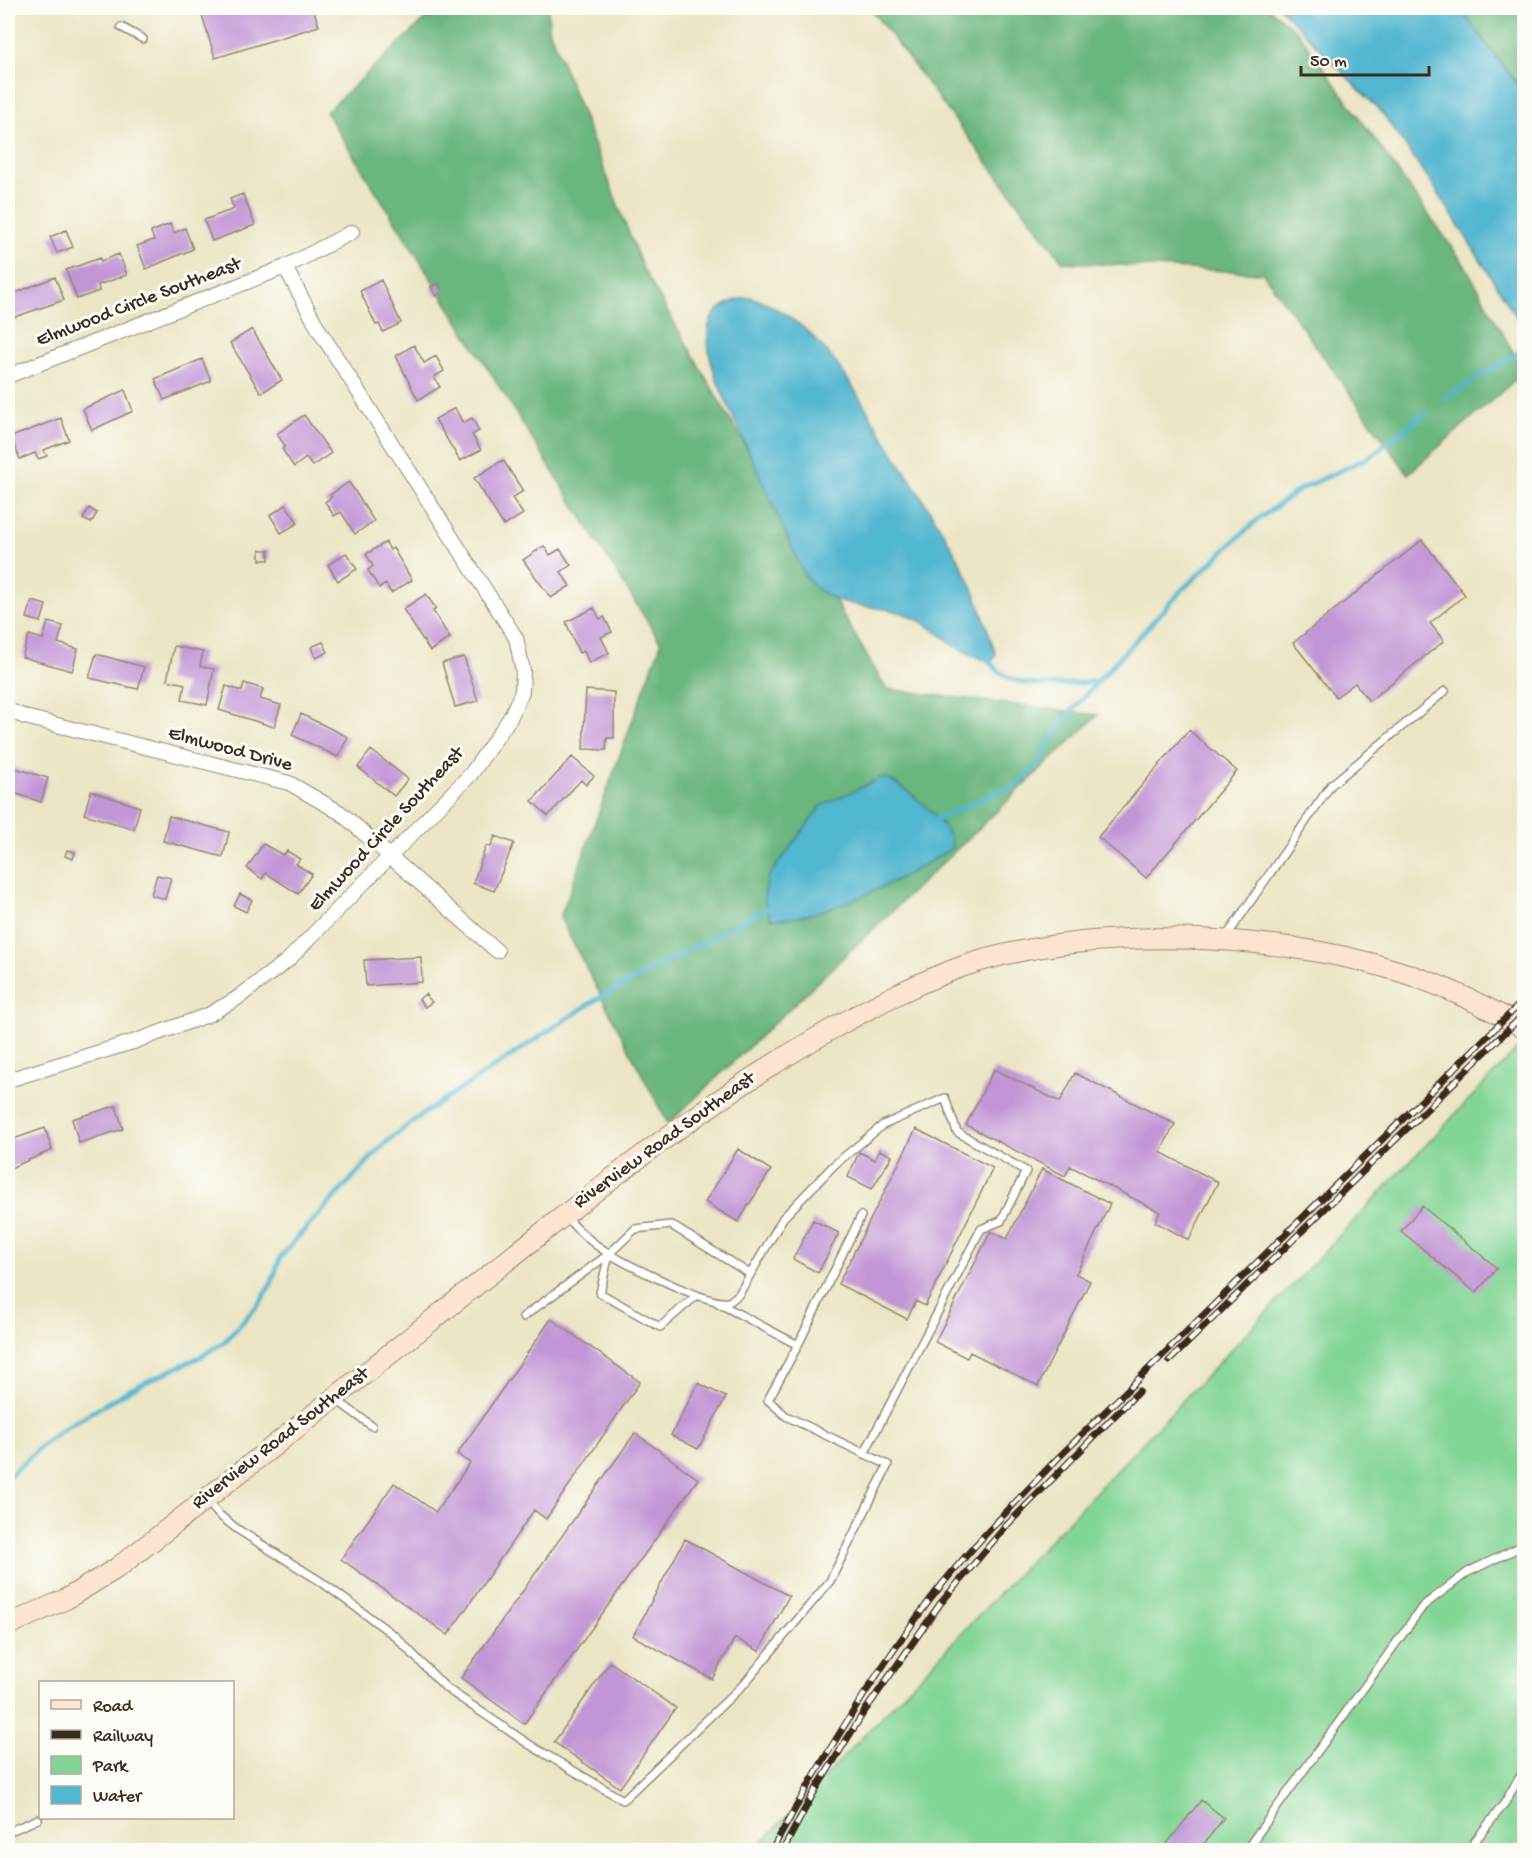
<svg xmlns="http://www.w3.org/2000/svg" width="1532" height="1858" font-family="'Gochi Hand',sans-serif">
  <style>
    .green { fill: #83d596; stroke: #5f805a; stroke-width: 1.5 }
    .forest { fill: #6ab67f; stroke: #52704e; stroke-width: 1.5 }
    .water { fill: #51b6d0; stroke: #467077; stroke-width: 1.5 }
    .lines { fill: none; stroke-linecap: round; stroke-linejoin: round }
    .stream { stroke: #51b6d0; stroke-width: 5 }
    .building { fill: #c195d6 }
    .lane-casing { stroke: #938872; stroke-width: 10 }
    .street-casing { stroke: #938872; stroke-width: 16 }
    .secondary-casing { stroke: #938872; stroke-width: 22 }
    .path { stroke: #938872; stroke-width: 3; stroke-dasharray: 1.5 4.5; stroke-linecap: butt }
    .lane { stroke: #fff; stroke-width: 7 }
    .street { stroke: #fff; stroke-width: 14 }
    .secondary { stroke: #fde4d0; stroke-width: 20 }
    .rail-casing { stroke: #3b2a1e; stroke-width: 7 }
    .rail { stroke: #fdfcf7; stroke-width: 4.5; stroke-dasharray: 14; stroke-linecap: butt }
    .labels { text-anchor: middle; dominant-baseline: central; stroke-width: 6; stroke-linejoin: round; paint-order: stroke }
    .street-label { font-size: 20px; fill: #3b2a1e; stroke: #fdfcf7 }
  </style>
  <rect width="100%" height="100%" fill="#fdfcf7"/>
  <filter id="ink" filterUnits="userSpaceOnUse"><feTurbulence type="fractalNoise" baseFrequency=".0167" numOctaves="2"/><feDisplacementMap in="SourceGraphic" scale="12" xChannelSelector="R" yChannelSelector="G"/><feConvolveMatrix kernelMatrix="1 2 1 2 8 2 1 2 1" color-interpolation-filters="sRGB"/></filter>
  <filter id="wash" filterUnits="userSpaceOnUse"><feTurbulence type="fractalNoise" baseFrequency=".008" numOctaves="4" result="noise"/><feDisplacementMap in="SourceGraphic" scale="24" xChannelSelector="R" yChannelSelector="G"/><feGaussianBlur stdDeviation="1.35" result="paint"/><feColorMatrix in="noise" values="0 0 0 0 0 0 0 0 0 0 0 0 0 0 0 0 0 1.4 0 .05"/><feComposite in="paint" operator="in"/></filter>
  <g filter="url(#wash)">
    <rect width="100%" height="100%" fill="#ebe5c5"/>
    <!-- green -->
    <path class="green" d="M1524,1042V1850H755Z"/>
    <!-- forest -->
    <path class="forest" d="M437,8H548L549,29L643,269L886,689L1098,715L668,1124L560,918L661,643L326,112Z
      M870,8H1268L1298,32L1466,267L1524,372L1408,474L1263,273L1063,262Z
      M1435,8H1524V136Z"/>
    <!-- water -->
    <path class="water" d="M1280,8H1459L1524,93V329L1435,188L1383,114Z
      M750,297C822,321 855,392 892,451C920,496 951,540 973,589C982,610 988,632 996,654L993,660C964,660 944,634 920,621C880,597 835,619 804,574L717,381C704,341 697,305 750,297Z
      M883,777C905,784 952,825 952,848C907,877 824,921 771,919L764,899L768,877L821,806Z"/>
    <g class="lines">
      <!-- stream -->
      <path class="stream" d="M1444,399L1524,349
        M988,660C1013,694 1060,685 1098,681
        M936,819L1020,783L1037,766L1062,722L1098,681L1183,589L1257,520L1299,490L1369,457L1426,413
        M8,1477L47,1441L68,1426L133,1388L202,1356L224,1342L259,1304L272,1282L280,1258L297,1238L383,1145L423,1114L594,1001L767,908"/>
    </g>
    <g id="blocks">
      <!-- building -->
      <path class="building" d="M200,8H313L319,26L215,58Z
        M243,194L255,225L212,241L204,220L234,209L230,199Z
        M170,224L174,233L185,228L193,249L146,269L137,246L154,240L151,232Z
        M66,230L73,247L57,253L50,237Z
        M119,254L127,275L98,285L99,291L77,299L66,270L100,258L101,261Z
        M55,277L64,300L12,318L8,306V296Z
        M381,280L401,323L383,332L379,324L376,325L360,291Z
        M438,283L443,291L436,296L431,287Z
        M252,329L282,380L261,393L230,343Z
        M414,345L424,363L436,356L444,371L434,377L440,387L418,400L396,356Z
        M202,359L211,381L164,400L155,379Z
        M125,390L133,411L92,430L83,409Z
        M455,408L463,423L472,418L479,431L472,435L481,450L460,461L435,419Z
        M304,415L331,453L312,466L306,458L294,467L282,449L285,446L277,434Z
        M61,418L69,440L44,450L47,456L38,459L35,453L20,459L11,437Z
        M503,460L523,491L512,498L523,514L504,526L474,478Z
        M349,482L374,521L355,534L341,512L334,516L325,502L332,497L330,495Z
        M286,505L298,523L281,533L270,515Z
        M89,508L97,513L91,523L83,519Z
        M1422,540L1465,595L1430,623L1444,641L1369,701L1355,683L1336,697L1293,643Z
        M386,542L390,550L393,548L412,580L391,593L386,584L379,588L368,570L373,566L366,554Z
        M544,546L550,555L560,549L571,565L561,572L570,586L551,598L523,560Z
        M260,550H269V560H260Z
        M346,553L357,569L338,581L328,565Z
        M426,594L436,609L433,611L450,638L430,651L403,609Z
        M32,601L46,605L41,622L27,618Z
        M594,608L600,619L604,617L612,632L601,637L609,653L589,663L584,651L579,653L566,622Z
        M48,622L63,626L58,643L78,649L72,671L22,657L29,635L43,639Z
        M8,626L15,629L8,647Z
        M323,642L328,652L316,658L311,647Z
        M174,646L203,652L200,666L214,669L207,705L182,700L185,684L167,680Z
        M96,654L144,667L138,689L89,678Z
        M464,657L478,701L455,707L442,663Z
        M244,683L263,689L260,699L281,705L274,727L219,710L226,686L242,691Z
        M586,690L614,692V738H607L606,750L583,749Z
        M301,714L348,737L338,757L292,735Z
        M1189,730L1237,771L1146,878L1098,837Z
        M371,750L408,779L394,796L358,767Z
        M572,757L594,776L586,785L581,780L548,816L532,801Z
        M8,766L48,778L41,802L8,791Z
        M91,791L140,807L134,829L84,814Z
        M169,816L229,832L223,857L163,841Z
        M495,836L514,843L494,891L473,883L486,846L491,847Z
        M263,844L283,855L287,851L300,859L296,864L312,874L298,894L266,873L262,879L247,868Z
        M67,850L75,852L73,859L65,856Z
        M157,875L171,878L165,899L151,895Z
        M240,894L252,900L246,912L234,906Z
        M421,957L422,982L366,986L364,960Z
        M425,994L432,1002L425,1007L419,999Z
        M994,1069L1060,1102L1075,1073L1175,1124L1160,1152L1218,1182L1189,1240L1155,1222L1160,1212L1070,1166L1065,1176L966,1125Z
        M116,1106L123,1129L79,1143L72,1119Z
        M45,1128L52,1150L8,1169V1141Z
        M916,1129L993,1168L925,1306L916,1301L907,1319L838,1284Z
        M738,1149L771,1170L738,1222L705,1202Z
        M879,1150L892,1156L872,1189L848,1177L859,1152L875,1160Z
        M1042,1169L1110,1204L1076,1274L1090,1281L1038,1386L970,1352L967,1358L935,1342L991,1231L1007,1239Z
        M1422,1206L1497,1268L1476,1293L1401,1231Z
        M813,1220L839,1233L818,1273L793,1259Z
        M551,1319L640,1382L546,1519L534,1510L448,1635L341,1559L394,1483L436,1512L470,1463L457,1454Z
        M698,1383L726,1397L698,1449L671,1435Z
        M635,1433L698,1479L524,1724L461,1678Z
        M685,1539L789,1596L759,1651L735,1638L712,1679L633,1636Z
        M610,1662L676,1708L620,1788L554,1742Z
        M1201,1800L1224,1818L1199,1850H1162Z"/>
    </g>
  </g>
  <g filter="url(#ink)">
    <use href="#blocks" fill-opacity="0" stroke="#938872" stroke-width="1.5"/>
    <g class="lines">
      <defs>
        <path id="lane" d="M121,27L143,39
          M1226,937L1331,785L1445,691
          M566,1217C578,1231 592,1243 608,1253C626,1264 710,1306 728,1302C732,1301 735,1297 739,1294L783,1218L834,1165L883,1125L945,1098L957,1132L1026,1171L1001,1221L981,1229L864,1454
          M609,1254L600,1293L660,1327L697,1295
          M718,1303L798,1345L861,1216
          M523,1317L609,1254L635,1229L671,1225L750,1274
          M335,1399L372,1426
          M208,1502L218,1514L237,1529L320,1581L395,1636L446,1688L530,1745L623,1800L743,1685L830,1581L888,1465L786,1416L768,1400L798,1345
          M8,1832L38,1819
          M1246,1850L1423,1606L1468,1572L1524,1545
          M1468,1850L1504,1804L1524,1770"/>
        <path id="street" d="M8,376L285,267L352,232
          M8,710L25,717L289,783L341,813L497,951
          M8,1080L136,1041L208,1015L236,999L287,961L471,774L510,718L522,692L523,671L516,638L319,330L285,267"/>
        <path id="secondary" d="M8,1625L66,1599L117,1568C257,1461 394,1350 533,1240C629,1164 725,1090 832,1029C875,1005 918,982 964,966C1088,925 1274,932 1398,971C1443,985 1484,1005 1524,1028"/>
      </defs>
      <!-- lane casing -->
      <use href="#lane" class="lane-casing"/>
      <!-- street casing -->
      <use href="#street" class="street-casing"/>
      <!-- secondary casing -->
      <use href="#secondary" class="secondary-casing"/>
      <!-- path -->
      <path class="path" d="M1519,8L1524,27"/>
      <!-- lane -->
      <use href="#lane" class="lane"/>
      <!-- street -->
      <use href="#street" class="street"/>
      <!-- secondary -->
      <use href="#secondary" class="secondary"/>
      <defs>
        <path id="rail" d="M1169,1361L1524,1014
          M772,1850C819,1764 870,1680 929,1601C968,1550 1013,1505 1057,1459L1524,1000
          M783,1850L813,1794L862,1715L940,1604L1006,1526L1139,1391"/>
      </defs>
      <!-- rail casing -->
      <use href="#rail" class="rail-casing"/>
      <!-- rail -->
      <use href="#rail" class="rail"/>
    </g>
  </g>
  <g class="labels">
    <!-- street labels -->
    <g class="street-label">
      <text transform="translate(139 303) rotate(-21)">Elmwood Circle Southeast</text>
      <text transform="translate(230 750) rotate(15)">Elmwood Drive</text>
      <text transform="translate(387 830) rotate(-47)">Elmwood Circle Southeast</text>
      <text transform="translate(665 1141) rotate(-36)">Riverview Road Southeast</text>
      <text transform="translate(281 1439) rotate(-38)">Riverview Road Southeast</text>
    </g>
  </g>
  <!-- margin -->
  <rect width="1532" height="1858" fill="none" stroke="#fdfcf7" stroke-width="30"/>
  <!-- legend -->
  <rect x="39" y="1681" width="195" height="138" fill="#fdfcf7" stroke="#afa8a0" stroke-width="1.5"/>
  <rect x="51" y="1700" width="30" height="9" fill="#fde4d0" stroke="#afa8a0" stroke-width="1.5"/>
  <text x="93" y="1711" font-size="18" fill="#3b2a1e">Road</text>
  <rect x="51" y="1730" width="30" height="9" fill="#3b2a1e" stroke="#afa8a0" stroke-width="1.5"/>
  <text x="93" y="1741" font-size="18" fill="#3b2a1e">Railway</text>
  <rect x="51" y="1756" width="30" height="18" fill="#83d596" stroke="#afa8a0" stroke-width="1.5"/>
  <text x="93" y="1771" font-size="18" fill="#3b2a1e">Park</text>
  <rect x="51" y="1786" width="30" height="18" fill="#51b6d0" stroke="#afa8a0" stroke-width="1.5"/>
  <text x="93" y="1801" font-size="18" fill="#3b2a1e">Water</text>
  <!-- scale -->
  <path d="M1301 66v9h128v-9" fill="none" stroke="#3b2a1e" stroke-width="3"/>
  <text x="1310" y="66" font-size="18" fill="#3b2a1e" stroke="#fdfcf7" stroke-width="4.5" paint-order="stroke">50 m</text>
</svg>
